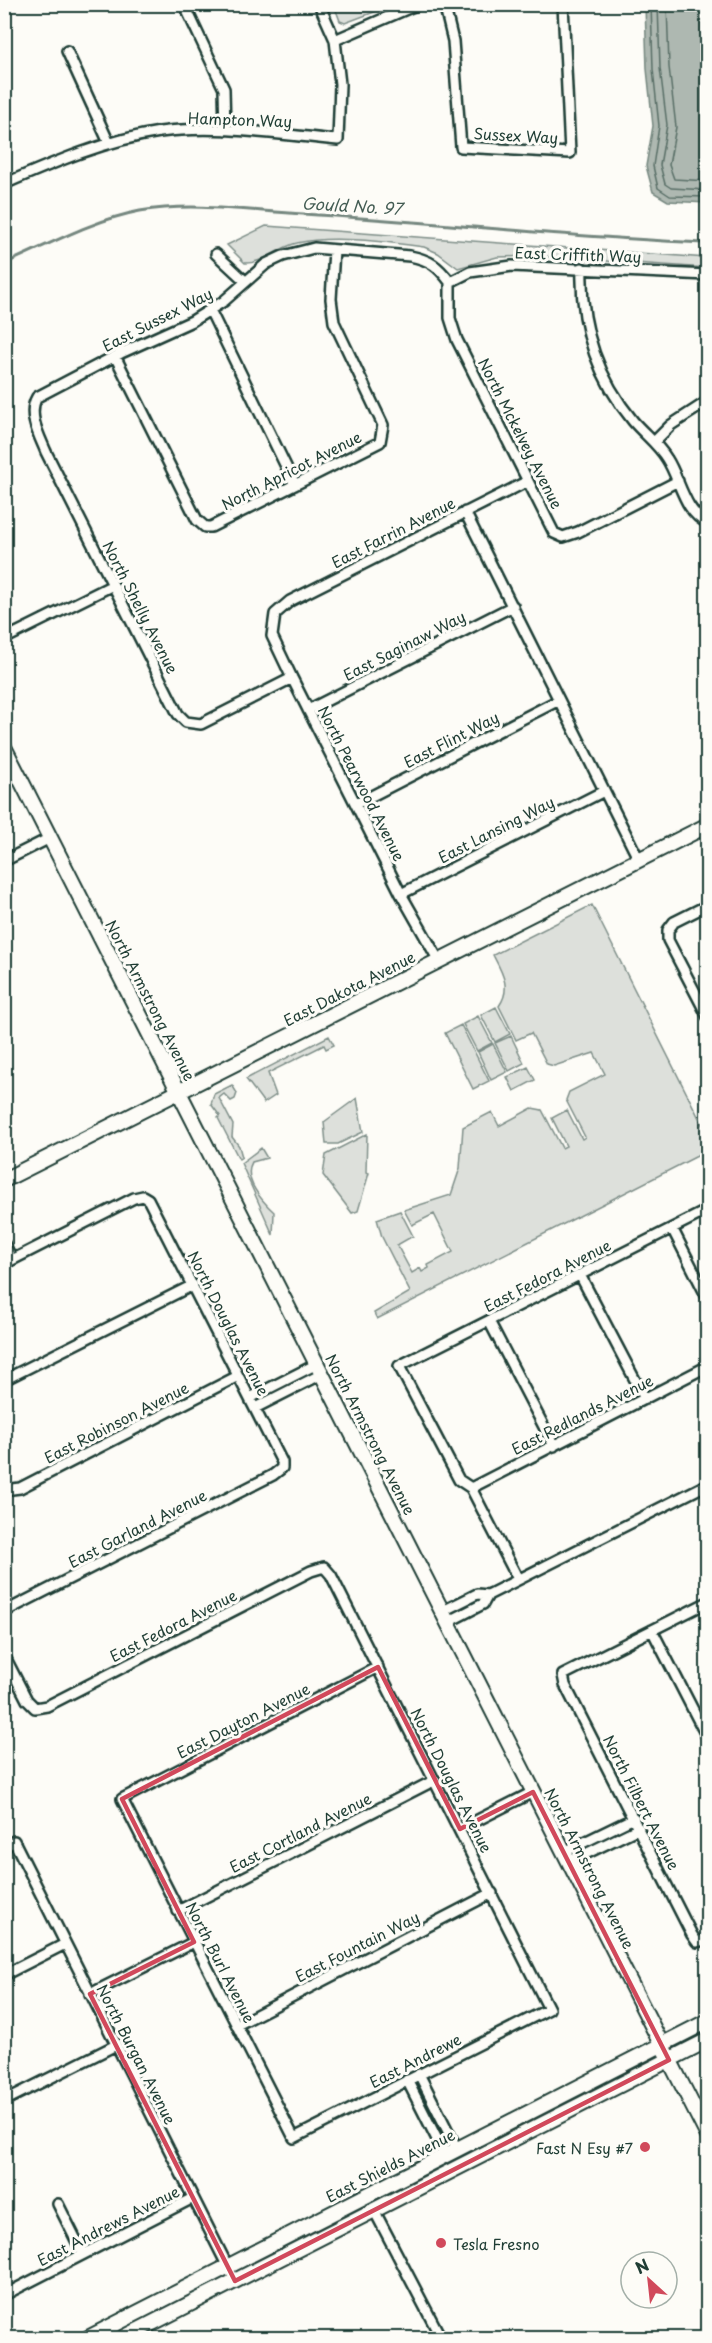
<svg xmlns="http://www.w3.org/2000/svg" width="712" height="2343" font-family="'Playpen Sans',sans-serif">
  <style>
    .green { fill: #dde0db; stroke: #7e8e88; stroke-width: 1.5 }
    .water { fill: #aeb8b1; stroke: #75877f; stroke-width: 1.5 }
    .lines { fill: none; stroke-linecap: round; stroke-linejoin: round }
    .shore { stroke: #586e66; stroke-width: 1.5 }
    .stream { stroke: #75877f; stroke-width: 3 }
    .street-casing { stroke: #1f3d34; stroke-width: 14 }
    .secondary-casing { stroke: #1f3d34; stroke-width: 18 }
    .street { stroke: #fdfcf7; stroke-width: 9 }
    .secondary { stroke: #fdfcf7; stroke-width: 14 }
    .marked { fill: none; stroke: #d1495b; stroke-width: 4.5; stroke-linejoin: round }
    .poi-dot { fill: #d1495b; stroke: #fdfcf7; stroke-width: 2 }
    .labels { text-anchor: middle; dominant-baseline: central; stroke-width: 6; stroke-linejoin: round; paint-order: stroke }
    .street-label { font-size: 15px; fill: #1f3d34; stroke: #fdfcf7 }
    .poi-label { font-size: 15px; fill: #1f3d34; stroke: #fdfcf7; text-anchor: end }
    .water-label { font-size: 16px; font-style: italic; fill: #435c53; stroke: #fdfcf7 }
  </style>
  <rect width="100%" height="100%" fill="#fdfcf7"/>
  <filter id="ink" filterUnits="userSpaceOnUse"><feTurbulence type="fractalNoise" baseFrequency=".0167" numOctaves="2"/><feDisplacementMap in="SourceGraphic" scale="12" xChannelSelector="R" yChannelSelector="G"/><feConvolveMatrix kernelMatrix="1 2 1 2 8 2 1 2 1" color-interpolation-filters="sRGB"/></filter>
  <g filter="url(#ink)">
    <!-- green -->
    <path class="green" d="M334,5H393L345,23L340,21Z
      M266,226L707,258V268L533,256L497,257L458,268L438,253L424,247C390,242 329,235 297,243C279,247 262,264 245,263L227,245Z
      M592,905L707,1134V1151L377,1319L374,1313L410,1292L382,1237L377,1219L400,1211L413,1236L397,1245L412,1273L420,1268L422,1272L429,1268L428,1265L453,1252L434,1214L412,1225L404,1210L451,1195L460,1168L463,1127L492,1112L499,1126L532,1108L542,1110L562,1148L566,1146L552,1118L567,1110L582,1139L585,1137L566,1100L569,1092L605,1074L594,1053L554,1066L547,1064L531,1033L516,1040L499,1006C512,988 502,972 493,955Z
      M496,1007L510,1034L495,1042L481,1015Z
      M478,1016L492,1043L477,1051L463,1024Z
      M461,1025L489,1081L473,1089L445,1033Z
      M329,1036L334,1045L326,1049L324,1045L268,1073L276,1095L264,1103L246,1079Z
      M511,1036L524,1063L509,1071L495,1043Z
      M493,1044L507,1072L491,1080L478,1052Z
      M528,1067L535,1080L514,1091L507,1077Z
      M232,1085L237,1093L235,1099L231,1101L224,1094L219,1098L233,1125L232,1137L239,1146L242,1157L239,1159L218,1118L220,1116L211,1104L214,1094Z
      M357,1098L363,1132L338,1144H326L324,1122Z
      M367,1134L366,1172L369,1173L358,1211L352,1213L323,1175L326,1155Z
      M261,1148L267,1158L252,1162C242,1179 263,1202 274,1212L273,1235L241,1163Z"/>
    <!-- water -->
    <path class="water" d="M645,5H707V203L668,201L653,192L646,166L653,126L647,69Z"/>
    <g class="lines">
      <!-- shore -->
      <path class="shore" d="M651,4L653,69L659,126L653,166L658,188L670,196L708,197
        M658,4L660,68L667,125L660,165L665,184L671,188L708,190
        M667,4L669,67L676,127L669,165L674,179L708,181"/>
      <!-- stream -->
      <path class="stream" d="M4,264C48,245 93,220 140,211C194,202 249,211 303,214C438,222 573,238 708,243"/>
      <defs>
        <path id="street" d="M184,4L224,89L225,130
          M444,4L453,41L461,147L570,153L563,4
          M335,40L418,4
          M67,51L109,143
          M4,184C55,162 106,140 160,132C218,124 280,135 338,140L340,84L335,40L319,4
          M216,254L245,281
          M582,268C580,325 597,377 633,421C644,434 658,444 667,459C680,479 684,513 708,523
          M450,282V318L457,340L554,533L563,537L578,532L678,481
          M450,282L470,272L512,266L708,275
          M210,310L295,485
          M115,356L197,520L205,527H211L380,442L383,425L334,322L331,299L334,250
          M654,442L671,425L708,401
          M465,512L639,860
          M4,639L113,585
          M292,678L201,724L186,722L178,714L46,452C39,435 27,414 37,397L121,353L192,321L224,301L266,264L283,256L314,248L410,256C430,260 438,266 450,282
          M308,710L513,606
          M356,804L559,700
          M4,861L50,838
          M401,894L604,791
          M708,905L674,922L668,930V940L708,1017
          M439,961L401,894L292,678L272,636L275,614L290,601L528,481
          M672,1228L708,1299
          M4,1244L9,1253L8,1262L4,1260
          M4,1264L134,1198L143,1196L148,1199L282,1462V1468L273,1475L4,1612
          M580,1275L645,1399
          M489,1321L554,1446
          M4,1380L193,1285
          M250,1398L317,1364
          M255,1408L322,1374
          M471,1488L708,1366
          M4,1490L20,1488L238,1376
          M518,1579L471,1488L459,1480L399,1366L708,1210
          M708,1602L563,1675L565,1685L692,1935L697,1942L708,1939
          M443,1611L477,1594L488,1595L708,1484
          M448,1622L483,1604L488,1595
          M652,1630L708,1739
          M4,1655L27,1700L35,1708L47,1706L311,1571L324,1567L331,1575L549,2009L294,2138L122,1799L378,1667
          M460,1829L533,1792
          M4,1846L14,1841L235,2281
          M564,1852L634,1818
          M569,1862L639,1828
          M178,1911L435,1780
          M4,1975L65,1944
          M90,1994L194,1942
          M237,2025L492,1893
          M419,2074L457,2149
          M407,2080L445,2155
          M4,2101L116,2045
          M58,2204L83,2254
          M374,2210L441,2338
          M4,2295L193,2198"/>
        <path id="secondary" d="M4,747L708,2136
          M4,1180L708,825
          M88,2338L708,2021
          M123,2338L708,2040"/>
      </defs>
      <!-- street casing -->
      <use href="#street" class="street-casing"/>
      <!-- secondary casing -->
      <use href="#secondary" class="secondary-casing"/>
      <!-- street -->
      <use href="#street" class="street"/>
      <!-- secondary -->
      <use href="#secondary" class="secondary"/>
    </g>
  </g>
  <!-- marked area -->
  <path class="marked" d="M378,1667L460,1829L533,1792L669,2060L235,2281L90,1994L194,1942L122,1799Z"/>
  <!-- markers -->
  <g class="poi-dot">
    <circle cx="645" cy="2147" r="6"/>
    <circle cx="441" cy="2243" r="6"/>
  </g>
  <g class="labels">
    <!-- street labels -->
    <g class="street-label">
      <text transform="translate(240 119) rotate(2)">Hampton Way</text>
      <text transform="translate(516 135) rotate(3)">Sussex Way</text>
      <text transform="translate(578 254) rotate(2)">East Criffith Way</text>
      <text transform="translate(157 319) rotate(-27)">East Sussex Way</text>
      <text transform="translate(521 433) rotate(63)">North Mckelvey Avenue</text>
      <text transform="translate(291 470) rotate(-27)">North Apricot Avenue</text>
      <text transform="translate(393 532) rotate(-27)">East Farrin Avenue</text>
      <text transform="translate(141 607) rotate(63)">North Shelly Avenue</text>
      <text transform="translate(404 645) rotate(-27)">East Saginaw Way</text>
      <text transform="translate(451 739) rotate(-27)">East Flint Way</text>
      <text transform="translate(362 783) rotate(63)">North Pearwood Avenue</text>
      <text transform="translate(496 829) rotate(-27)">East Lansing Way</text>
      <text transform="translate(349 988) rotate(-27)">East Dakota Avenue</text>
      <text transform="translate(151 1000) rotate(63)">North Armstrong Avenue</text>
      <text transform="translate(547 1275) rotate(-27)">East Fedora Avenue</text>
      <text transform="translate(229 1323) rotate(63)">North Douglas Avenue</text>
      <text transform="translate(582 1414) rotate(-27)">East Redlands Avenue</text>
      <text transform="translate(116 1422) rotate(-27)">East Robinson Avenue</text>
      <text transform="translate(371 1434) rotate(63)">North Armstrong Avenue</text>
      <text transform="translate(137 1528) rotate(-27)">East Garland Avenue</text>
      <text transform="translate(173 1625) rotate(-27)">East Fedora Avenue</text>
      <text transform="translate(243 1720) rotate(-27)">East Dayton Avenue</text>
      <text transform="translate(452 1780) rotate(63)">North Douglas Avenue</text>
      <text transform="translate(642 1802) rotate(63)">North Filbert Avenue</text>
      <text transform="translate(300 1832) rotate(-27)">East Cortland Avenue</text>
      <text transform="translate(590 1868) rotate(63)">North Armstrong Avenue</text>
      <text transform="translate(357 1946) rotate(-27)">East Fountain Way</text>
      <text transform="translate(221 1962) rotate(63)">North Burl Avenue</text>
      <text transform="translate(137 2054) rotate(63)">North Burgan Avenue</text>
      <text transform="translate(415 2060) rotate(-27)">East Andrewe</text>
      <text transform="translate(390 2165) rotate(-27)">East Shields Avenue</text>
      <text transform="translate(108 2225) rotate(-27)">East Andrews Avenue</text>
    </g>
    <!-- poi labels -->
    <g class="poi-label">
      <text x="633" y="2147">Fast N Esy #7</text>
      <text x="453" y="2243" text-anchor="start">Tesla Fresno</text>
    </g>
    <!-- water labels -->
    <g class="water-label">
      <text transform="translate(352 205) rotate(3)">Gould No. 97</text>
    </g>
  </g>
  <!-- margin -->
  <rect width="712" height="2343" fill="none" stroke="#fdfcf7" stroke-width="24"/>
  <rect x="12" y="12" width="688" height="2319" fill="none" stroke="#1f3d34" stroke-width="2" filter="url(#ink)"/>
  <!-- north arrow -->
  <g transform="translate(649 2280) rotate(333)"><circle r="28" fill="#fdfcf7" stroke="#a4b0a9" stroke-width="1.5"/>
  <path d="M0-4.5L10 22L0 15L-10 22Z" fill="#d1495b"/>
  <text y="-9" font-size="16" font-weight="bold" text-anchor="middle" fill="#1f3d34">N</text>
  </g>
</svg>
